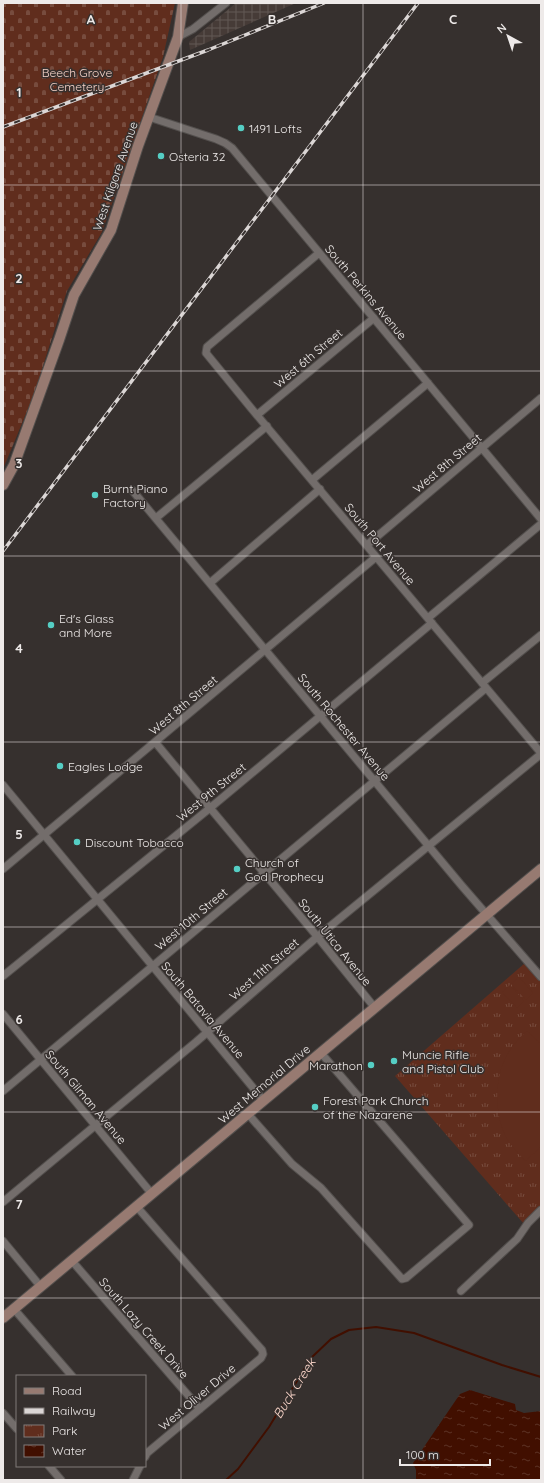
<svg xmlns="http://www.w3.org/2000/svg" width="544" height="1483" font-family="Quicksand,sans-serif">
  <style>
    .industrial { fill: url(#industrial-grid) }
    .cemetery { fill: url(#cemetery-stones) }
    .park { fill: url(#park-tufts) }
    .garden { fill: #602d1d }
    .water { fill: url(#water-ripples) }
    .lines { fill: none; stroke-linecap: round; stroke-linejoin: round }
    .stream { stroke: #410f00; stroke-width: 2 }
    .street-casing { stroke: #534f4d; stroke-width: 9 }
    .secondary-casing { stroke: #534f4d; stroke-width: 12 }
    .street { stroke: #736d6b; stroke-width: 7 }
    .secondary { stroke: #977a71; stroke-width: 10 }
    .rail-casing { stroke: #dbd6d5; stroke-width: 3.5 }
    .rail { stroke: #36302e; stroke-width: 2; stroke-dasharray: 6; stroke-linecap: butt }
    .grid { fill: none; stroke: #eeeae9; stroke-width: 1; stroke-opacity: 0.55 }
    .poi-dot { fill: #55cec4; stroke: #36302e; stroke-width: 1.5 }
    .labels { text-anchor: middle; dominant-baseline: central; stroke-width: 3; stroke-linejoin: round; paint-order: stroke }
    .park-label { font-size: 12px; fill: #f7d2c7; stroke: #36302e }
    .poi-label { font-size: 12px; fill: #eeeae9; stroke: #36302e; text-anchor: start }
    .street-label { font-size: 12px; fill: #eeeae9; stroke: #36302e }
    .water-label { font-size: 13px; font-style: italic; fill: #fad5c9; stroke: #36302e }
    .grid-label { font-size: 13px; text-anchor: middle; font-weight: bold; fill: #eeeae9; stroke: #36302e; stroke-width: 3; stroke-linejoin: round; paint-order: stroke }
  </style>
  <defs>
    <pattern id="industrial-grid" width="8" height="8" patternUnits="userSpaceOnUse"><rect width="8" height="8" fill="#463b37"/><path d="M0 4h8M4 0v8" fill="none" stroke="#615854"/></pattern>
    <pattern id="cemetery-stones" width="16" height="16" patternUnits="userSpaceOnUse"><rect width="16" height="16" fill="#602d1d"/><path d="M2 7V4a2 2 0 0 1 4 0v3zM10 15v-3a2 2 0 0 1 4 0v3z" fill="#774c3e"/></pattern>
    <pattern id="park-tufts" width="24" height="20" patternUnits="userSpaceOnUse"><rect width="24" height="20" fill="#602d1d"/><path d="M3 7l-1-3M5 7V3M7 7l1-3M15 17l-1-3M17 17v-4M19 17l1-3" fill="none" stroke="#774c3e"/></pattern>
    <pattern id="water-ripples" width="26" height="14" patternUnits="userSpaceOnUse"><rect width="26" height="14" fill="#410f00"/><path d="M2 4q2-2 4 0t4 0M15 11q2-2 4 0t4 0" fill="none" stroke="#5d3225"/></pattern>
  </defs>
  <rect width="100%" height="100%" fill="#36302e"/>
  <!-- industrial -->
  <path class="industrial" d="M236,3H296L190,50L189,42Z"/>
  <!-- cemetery -->
  <path class="cemetery" d="M3,3H175L163,57L102,232L67,291L33,397L3,469Z"/>
  <!-- park -->
  <path class="park" d="M525,963L541,982V1205L524,1224L395,1076Z"/>
  <!-- garden -->
  <path class="garden" d="M519,977L533,993L526,1000L511,984Z
    M510,985L524,1001L517,1008L502,992Z
    M527,1031L541,1044V1147L525,1161C519,1154 512,1147 507,1139C494,1115 494,1078 507,1055C512,1046 519,1038 527,1031Z"/>
  <!-- water -->
  <path class="water" d="M470,1390L515,1404L516,1410L524,1413L541,1411V1480H416V1470L413,1463L460,1394Z"/>
  <g class="lines">
    <!-- stream -->
    <path class="stream" d="M226,1480L238,1469L269,1427L311,1358L331,1339L349,1330L376,1327L414,1333L502,1365L541,1377"/>
    <defs>
      <path id="street" d="M178,37L193,29L226,3
        M149,117L216,139L225,143L232,148L541,519
        M319,253L207,347L206,353L251,408L541,753
        M257,415L374,318
        M312,480L428,383
        M132,490L462,886L541,977
        M156,518L267,426
        M367,545L541,398
        M210,583L320,489
        M428,618L541,524
        M482,683L541,635
        M155,742L316,935L375,1008
        M3,785L264,1101
        M3,869L376,557
        M3,976L210,808L432,623
        M3,1014L152,1194
        M3,1091L486,688
        M248,1114L292,1164L321,1188L402,1279L406,1278L469,1225L321,1053
        M3,1202L196,1042L317,937L541,754
        M137,1207L247,1333L262,1350L263,1354L261,1358L147,1453L145,1457
        M3,1241L41,1287
        M72,1261L200,1409
        M461,1291L517,1239L528,1223L541,1210
        M14,1309L72,1376
        M3,1413L17,1429
        M49,1466L61,1480
        M133,1480L140,1466"/>
      <path id="secondary" d="M3,485L14,465L59,340L74,295L111,230L138,146L178,37L183,3
        M3,1318L541,869"/>
    </defs>
    <!-- street casing -->
    <use href="#street" class="street-casing"/>
    <!-- secondary casing -->
    <use href="#secondary" class="secondary-casing"/>
    <!-- street -->
    <use href="#street" class="street"/>
    <!-- secondary -->
    <use href="#secondary" class="secondary"/>
    <defs>
      <path id="rail" d="M3,127L208,50L324,3
        M3,551L418,3"/>
    </defs>
    <!-- rail casing -->
    <use href="#rail" class="rail-casing"/>
    <!-- rail -->
    <use href="#rail" class="rail"/>
  </g>
  <!-- grid -->
  <path class="grid" d="M181,3V1480M363,3V1480M3,185H541M3,371H541M3,556H541M3,742H541M3,927H541M3,1112H541M3,1298H541"/>
  <!-- markers -->
  <g class="poi-dot">
    <circle cx="241" cy="128" r="4"/>
    <circle cx="161" cy="156" r="4"/>
    <circle cx="95" cy="495" r="4"/>
    <circle cx="51" cy="625" r="4"/>
    <circle cx="60" cy="766" r="4"/>
    <circle cx="77" cy="842" r="4"/>
    <circle cx="237" cy="869" r="4"/>
    <circle cx="394" cy="1061" r="4"/>
    <circle cx="371" cy="1065" r="4"/>
    <circle cx="315" cy="1107" r="4"/>
  </g>
  <g class="labels">
    <!-- park labels -->
    <g class="park-label">
      <text x="77" y="72">Beech Grove<tspan x="77" dy="14">Cemetery</tspan></text>
    </g>
    <!-- poi labels -->
    <g class="poi-label">
      <text x="249" y="128">1491 Lofts</text>
      <text x="169" y="156">Osteria 32</text>
      <text x="103" y="488">Burnt Piano<tspan x="103" dy="14">Factory</tspan></text>
      <text x="59" y="618">Ed's Glass<tspan x="59" dy="14">and More</tspan></text>
      <text x="68" y="766">Eagles Lodge</text>
      <text x="85" y="842">Discount Tobacco</text>
      <text x="245" y="862">Church of<tspan x="245" dy="14">God Prophecy</tspan></text>
      <text x="402" y="1054">Muncie Rifle<tspan x="402" dy="14">and Pistol Club</tspan></text>
      <text x="363" y="1065" text-anchor="end">Marathon</text>
      <text x="323" y="1100">Forest Park Church<tspan x="323" dy="14">of the Nazarene</tspan></text>
    </g>
    <!-- street labels -->
    <g class="street-label">
      <text transform="translate(115 176) rotate(-71)">West Kilgore Avenue</text>
      <text transform="translate(366 292) rotate(50)">South Perkins Avenue</text>
      <text transform="translate(308 358) rotate(-40)">West 6th Street</text>
      <text transform="translate(447 463) rotate(-40)">West 8th Street</text>
      <text transform="translate(380 544) rotate(50)">South Port Avenue</text>
      <text transform="translate(183 705) rotate(-40)">West 8th Street</text>
      <text transform="translate(344 727) rotate(50)">South Rochester Avenue</text>
      <text transform="translate(211 792) rotate(-39)">West 9th Street</text>
      <text transform="translate(191 919) rotate(-40)">West 10th Street</text>
      <text transform="translate(335 942) rotate(51)">South Utica Avenue</text>
      <text transform="translate(264 969) rotate(-41)">West 11th Street</text>
      <text transform="translate(203 1010) rotate(50)">South Batavia Avenue</text>
      <text transform="translate(264 1084) rotate(-40)">West Memorial Drive</text>
      <text transform="translate(86 1097) rotate(50)">South Gilman Avenue</text>
      <text transform="translate(144 1328) rotate(49)">South Lazy Creek Drive</text>
      <text transform="translate(197 1397) rotate(-40)">West Oliver Drive</text>
    </g>
    <!-- water labels -->
    <g class="water-label">
      <text transform="translate(294 1388) rotate(-58)">Buck Creek</text>
    </g>
  </g>
  <g class="grid-label">
    <text x="91" y="24">A</text>
    <text x="272" y="24">B</text>
    <text x="453" y="24">C</text>
    <text x="19" y="97">1</text>
    <text x="19" y="283">2</text>
    <text x="19" y="468">3</text>
    <text x="19" y="653">4</text>
    <text x="19" y="839">5</text>
    <text x="19" y="1024">6</text>
    <text x="19" y="1209">7</text>
  </g>
  <!-- border -->
  <rect width="544" height="1483" fill="none" stroke="#eeeae9" stroke-width="8"/>
  <!-- legend -->
  <rect x="16" y="1375" width="130" height="92" fill="#36302e" stroke="#807a79"/>
  <rect x="24" y="1388" width="20" height="6" fill="#977a71" stroke="#807a79"/>
  <text x="52" y="1395" font-size="12" fill="#eeeae9">Road</text>
  <rect x="24" y="1408" width="20" height="6" fill="#dbd6d5" stroke="#807a79"/>
  <text x="52" y="1415" font-size="12" fill="#eeeae9">Railway</text>
  <rect x="24" y="1425" width="20" height="12" fill="url(#park-tufts)" stroke="#807a79"/>
  <text x="52" y="1435" font-size="12" fill="#eeeae9">Park</text>
  <rect x="24" y="1445" width="20" height="12" fill="url(#water-ripples)" stroke="#807a79"/>
  <text x="52" y="1455" font-size="12" fill="#eeeae9">Water</text>
  <!-- north arrow -->
  <g transform="translate(508 36) rotate(320)" stroke="#36302e" stroke-width="3" paint-order="stroke">
  <path d="M0-3L7 15L0 10L-7 15Z" fill="#eeeae9"/>
  <text y="-6" font-size="11" font-weight="bold" text-anchor="middle" fill="#eeeae9">N</text>
  </g>
  <!-- scale -->
  <path d="M400 1459v6h90v-6" fill="none" stroke="#eeeae9" stroke-width="2"/>
  <text x="406" y="1459" font-size="12" fill="#eeeae9" stroke="#36302e" stroke-width="3" paint-order="stroke">100 m</text>
</svg>
